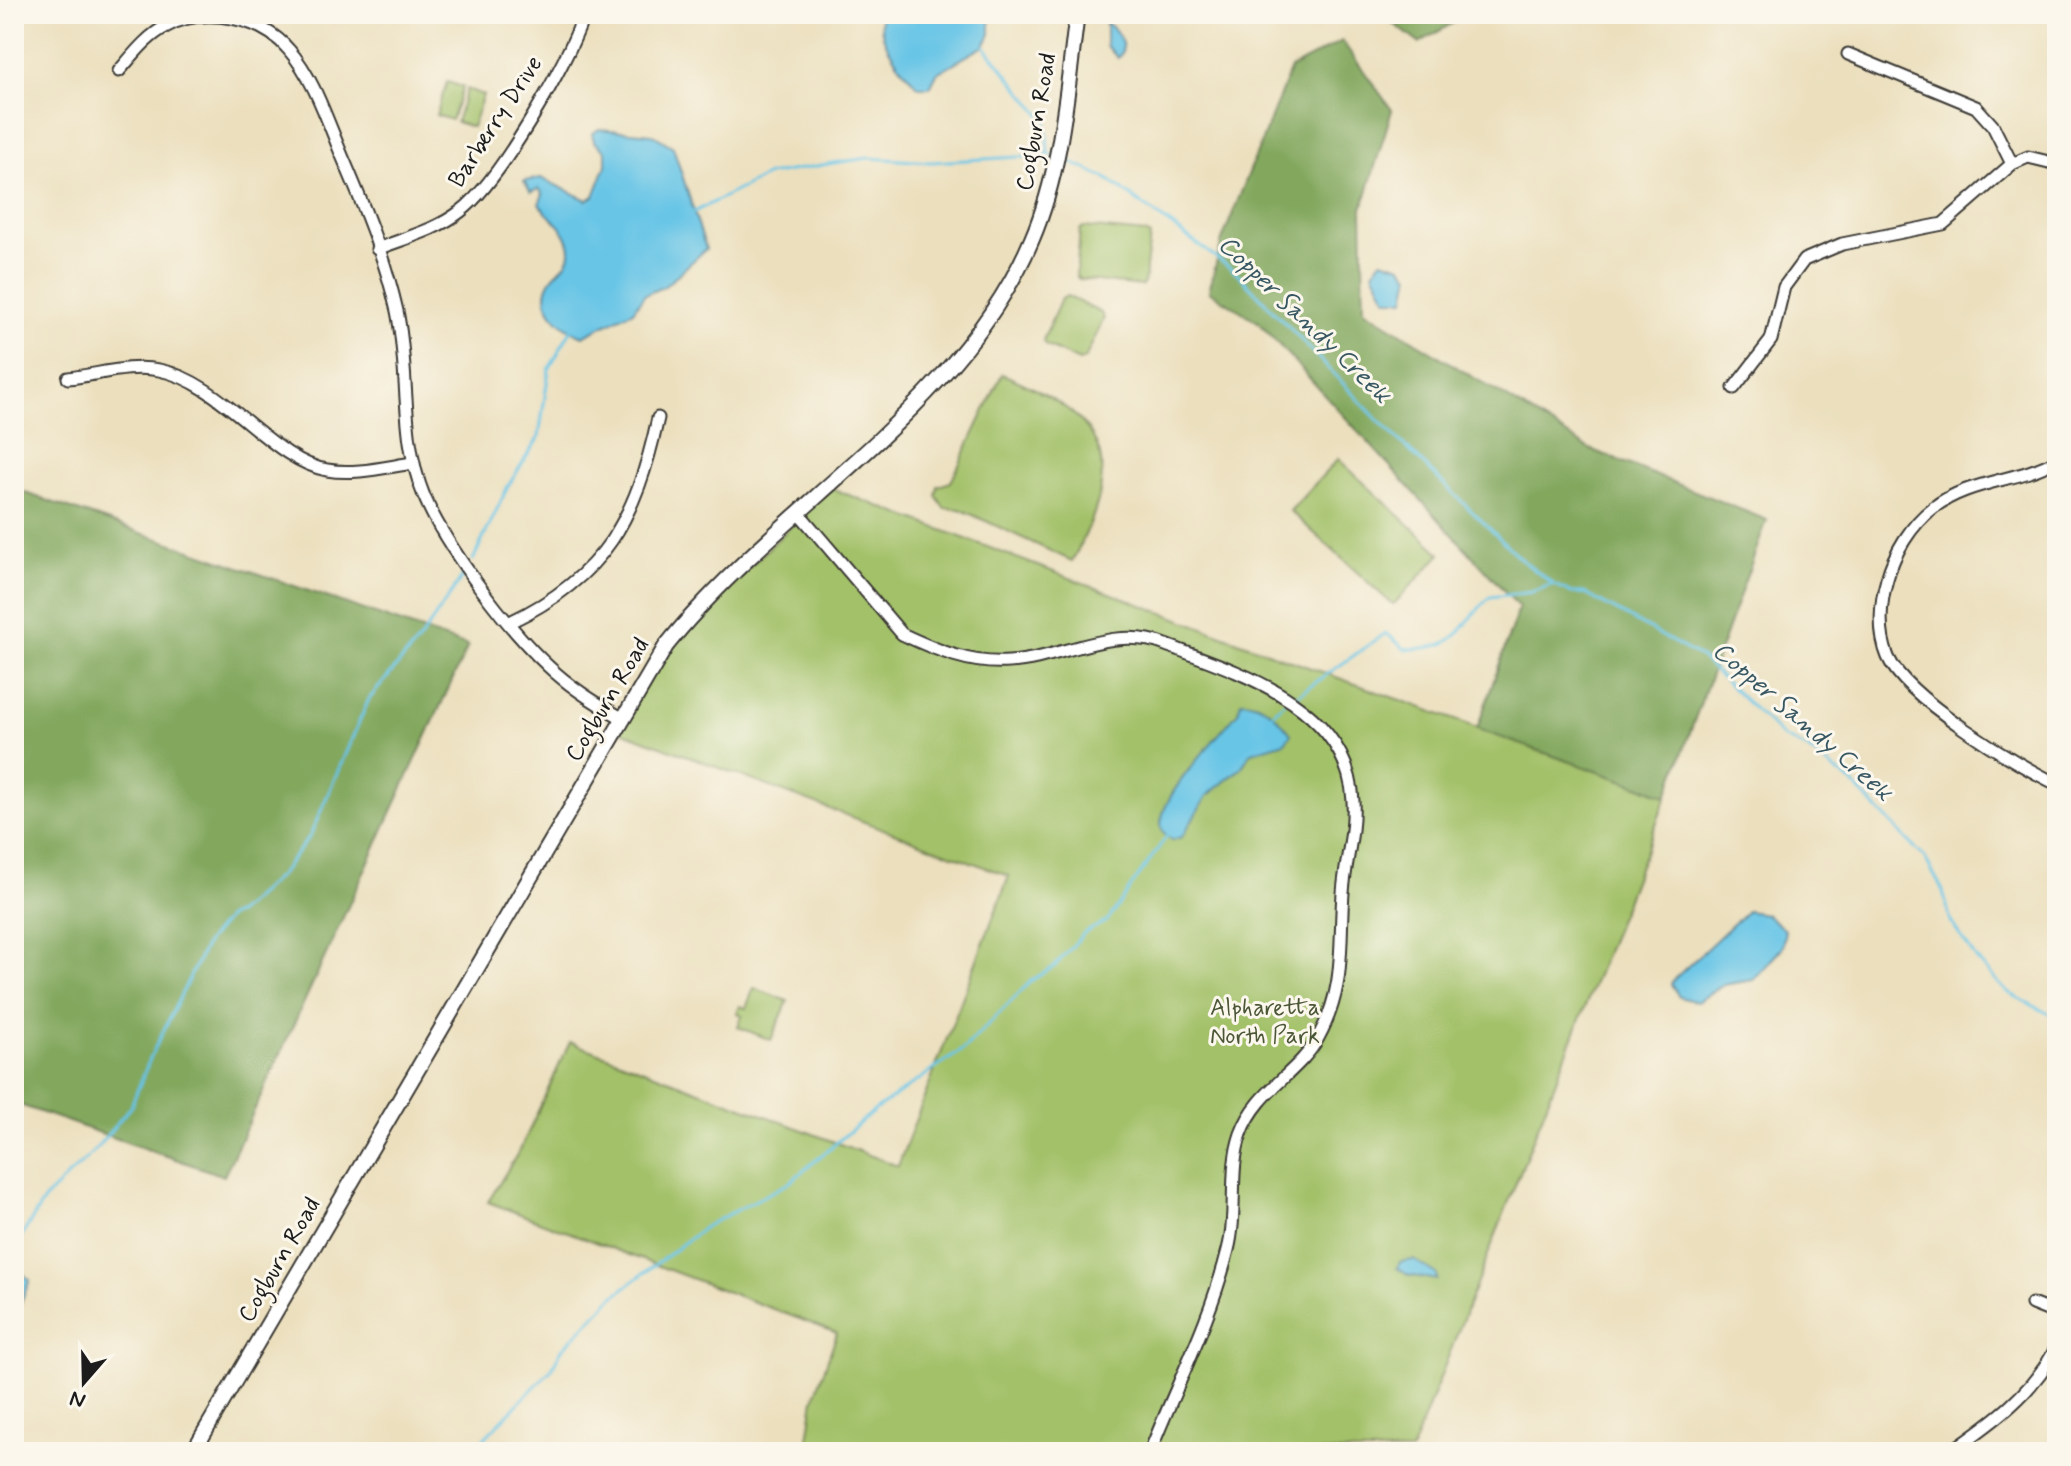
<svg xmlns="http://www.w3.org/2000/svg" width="2071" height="1466" font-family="Mynerve,sans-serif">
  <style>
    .green { fill: #a3c169; stroke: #606e42; stroke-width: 2 }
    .forest { fill: #82a75d; stroke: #4f623c; stroke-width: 2 }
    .water { fill: #68c5e6; stroke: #427081; stroke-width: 2 }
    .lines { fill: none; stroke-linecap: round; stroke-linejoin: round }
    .stream { stroke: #68c5e6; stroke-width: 3 }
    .minor-casing { stroke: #3b3934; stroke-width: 15 }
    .tertiary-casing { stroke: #3b3934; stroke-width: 18 }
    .minor { stroke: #fff; stroke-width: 11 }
    .tertiary { stroke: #fff; stroke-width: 14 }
    .labels { text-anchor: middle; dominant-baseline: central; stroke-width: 6; stroke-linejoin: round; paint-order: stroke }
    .street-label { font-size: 24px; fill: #1c1c1c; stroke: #fbf7ec }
    .park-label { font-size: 24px; fill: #4b5637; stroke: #fbf7ec }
    .water-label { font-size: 26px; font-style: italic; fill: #375763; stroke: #fbf7ec }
  </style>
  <rect width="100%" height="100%" fill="#fbf7ec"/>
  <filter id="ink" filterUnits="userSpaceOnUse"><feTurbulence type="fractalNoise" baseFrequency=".0125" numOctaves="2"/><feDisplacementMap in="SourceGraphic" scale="16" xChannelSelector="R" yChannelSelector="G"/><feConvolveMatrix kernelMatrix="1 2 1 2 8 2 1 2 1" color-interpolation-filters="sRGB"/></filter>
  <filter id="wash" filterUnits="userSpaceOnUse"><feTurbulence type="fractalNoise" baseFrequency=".006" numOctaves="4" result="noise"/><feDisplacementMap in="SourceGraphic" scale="32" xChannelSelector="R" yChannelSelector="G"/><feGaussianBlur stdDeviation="1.8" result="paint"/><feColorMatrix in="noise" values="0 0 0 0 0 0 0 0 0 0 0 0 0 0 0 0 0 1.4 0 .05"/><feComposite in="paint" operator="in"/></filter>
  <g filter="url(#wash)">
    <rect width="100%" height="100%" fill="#ebdfbd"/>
    <!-- green -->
    <path class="green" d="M447,82L463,87L451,120L436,115Z
      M467,89L483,95L472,127L456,122Z
      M1083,227L1146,233L1150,236L1144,283L1141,286L1079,279L1076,276L1080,230Z
      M1067,296L1101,313L1104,318L1085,359L1079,361L1045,345L1043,340L1061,299Z
      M1002,374C1106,417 1128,459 1072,561L960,509L944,508L936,495L938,486L951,482Z
      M1338,459L1441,554L1393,605L1290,511Z
      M830,488L1286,659L1667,796L1411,1452H806L814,1399L837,1333L488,1202L521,1148L570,1042L898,1166L1009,876L610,727L687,628Z
      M754,988L788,1001L771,1040L738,1027L742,1016L737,1013L740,1006L746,1008Z"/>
    <!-- forest -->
    <path class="forest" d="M1388,14H1468L1419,43L1390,21Z
      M1342,41L1392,110L1362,209L1364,310L1590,449L1767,520L1667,796L1477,729L1519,607L1258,322L1209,291L1222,240L1291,68Z
      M14,489L468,646L224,1176L14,1103Z"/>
    <!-- water -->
    <path class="water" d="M881,14H990V34L984,46L937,73L930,87H919C902,71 876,39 881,14Z
      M1106,23C1117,29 1129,47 1118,58L1106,46Z
      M599,129L652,134L673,147L706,249L665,286L644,295L633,311L583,336C562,328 535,306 551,280C558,269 571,264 570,250C569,230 550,219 539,204L543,194L539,189L531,192L524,181L541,178L587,200L594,196L606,165V152L594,141L592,134Z
      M1382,260L1401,266L1410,275L1405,299H1387L1373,272Z
      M1241,701C1264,701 1278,717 1291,734L1285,742L1252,752L1241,768L1207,796L1182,837L1172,840C1167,835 1161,833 1161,825C1161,793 1218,737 1238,712Z
      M1747,911L1766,914L1785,930L1782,948L1753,980L1723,985L1697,1002L1679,997L1671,984L1673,980Z
      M1414,1260L1436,1274L1437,1280L1408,1275L1397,1268L1400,1262Z
      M14,1266L30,1280L14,1318Z"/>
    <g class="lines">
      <!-- stream -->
      <path class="stream" d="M984,46L1046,121L1048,153
        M1061,158L1106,178L1236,272L1376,418L1523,561L1553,584L1572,593H1584L1700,657L1783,737L1808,749L1852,783L1925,858L1943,891L1951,922L1977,960L2007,992L2057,1018
        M694,212L768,175L833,163L869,158L931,162L1054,155
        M473,560L508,486L539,437L549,369L571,330
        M1292,699L1386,633L1405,649C1462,649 1454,631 1490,597L1532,592L1553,584
        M1270,716L1285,702
        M14,1248L46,1197L94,1151L131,1106L151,1056L207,942L228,917L238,913L280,875L310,836L369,699L420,639L465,573
        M471,1452L551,1370L562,1349L614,1296L706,1226L789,1183L875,1110L965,1048L1032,980L1055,966L1084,933L1107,921L1169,833"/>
    </g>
  </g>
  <g filter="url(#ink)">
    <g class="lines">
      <defs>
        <path id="minor" d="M1848,54L1976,107L1993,126L2012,164
          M119,71C133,55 147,36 167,26C205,6 262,17 289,50C314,78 328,123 343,158C364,207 385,258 397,311C410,372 400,438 424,496C445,546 508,629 548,666C570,687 595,703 622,718
          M377,249C405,238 437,230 461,211C499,182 569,61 584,14
          M68,378C98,375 129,364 159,370C223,382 272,461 327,470C354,475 385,467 413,463
          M1734,388L1771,340L1784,287L1804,260L1842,244L1943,224L2012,164L2028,157L2057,164
          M2057,460C2018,482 1968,480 1933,508C1911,525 1894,553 1887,579C1880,603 1878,633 1888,657C1906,698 2015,764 2057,784
          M798,512L902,634C936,650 971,665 1009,662C1063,659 1112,624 1166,645C1242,673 1348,706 1353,801C1355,833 1345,862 1343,893C1339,948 1346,987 1318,1038C1298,1074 1257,1090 1241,1134C1228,1171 1238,1212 1228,1250C1211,1319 1176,1386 1150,1452
          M510,622C605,577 636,518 658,418
          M2032,1304L2057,1314
          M1950,1452C1993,1422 2033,1394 2057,1346"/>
        <path id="tertiary" d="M193,1452L666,646C778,506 961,408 1032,239C1062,169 1067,89 1077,14"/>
      </defs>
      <!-- minor casing -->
      <use href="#minor" class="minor-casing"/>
      <!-- tertiary casing -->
      <use href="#tertiary" class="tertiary-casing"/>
      <!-- minor -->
      <use href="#minor" class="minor"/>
      <!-- tertiary -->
      <use href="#tertiary" class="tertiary"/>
    </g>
  </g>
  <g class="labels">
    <!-- street labels -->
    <g class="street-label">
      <text transform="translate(496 122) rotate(-57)">Barberry Drive</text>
      <text transform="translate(1037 122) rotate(-80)">Cogburn Road</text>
      <text transform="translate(608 700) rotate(-59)">Cogburn Road</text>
      <text transform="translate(280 1260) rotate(-60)">Cogburn Road</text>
    </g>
    <!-- park labels -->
    <g class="park-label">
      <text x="1265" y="1008">Alpharetta<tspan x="1265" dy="28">North Park</tspan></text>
    </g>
    <!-- water labels -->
    <g class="water-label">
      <text transform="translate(1304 320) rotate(44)">Copper Sandy Creek</text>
      <text transform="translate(1802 722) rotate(41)">Copper Sandy Creek</text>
    </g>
  </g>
  <!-- margin -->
  <rect width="2071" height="1466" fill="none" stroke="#fbf7ec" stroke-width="48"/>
  <!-- north arrow -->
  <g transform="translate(84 1382) rotate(200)" stroke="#fbf7ec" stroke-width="6" paint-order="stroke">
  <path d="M0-6L14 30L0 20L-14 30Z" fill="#1c1c1c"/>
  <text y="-12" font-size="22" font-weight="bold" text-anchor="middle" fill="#1c1c1c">N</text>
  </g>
</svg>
